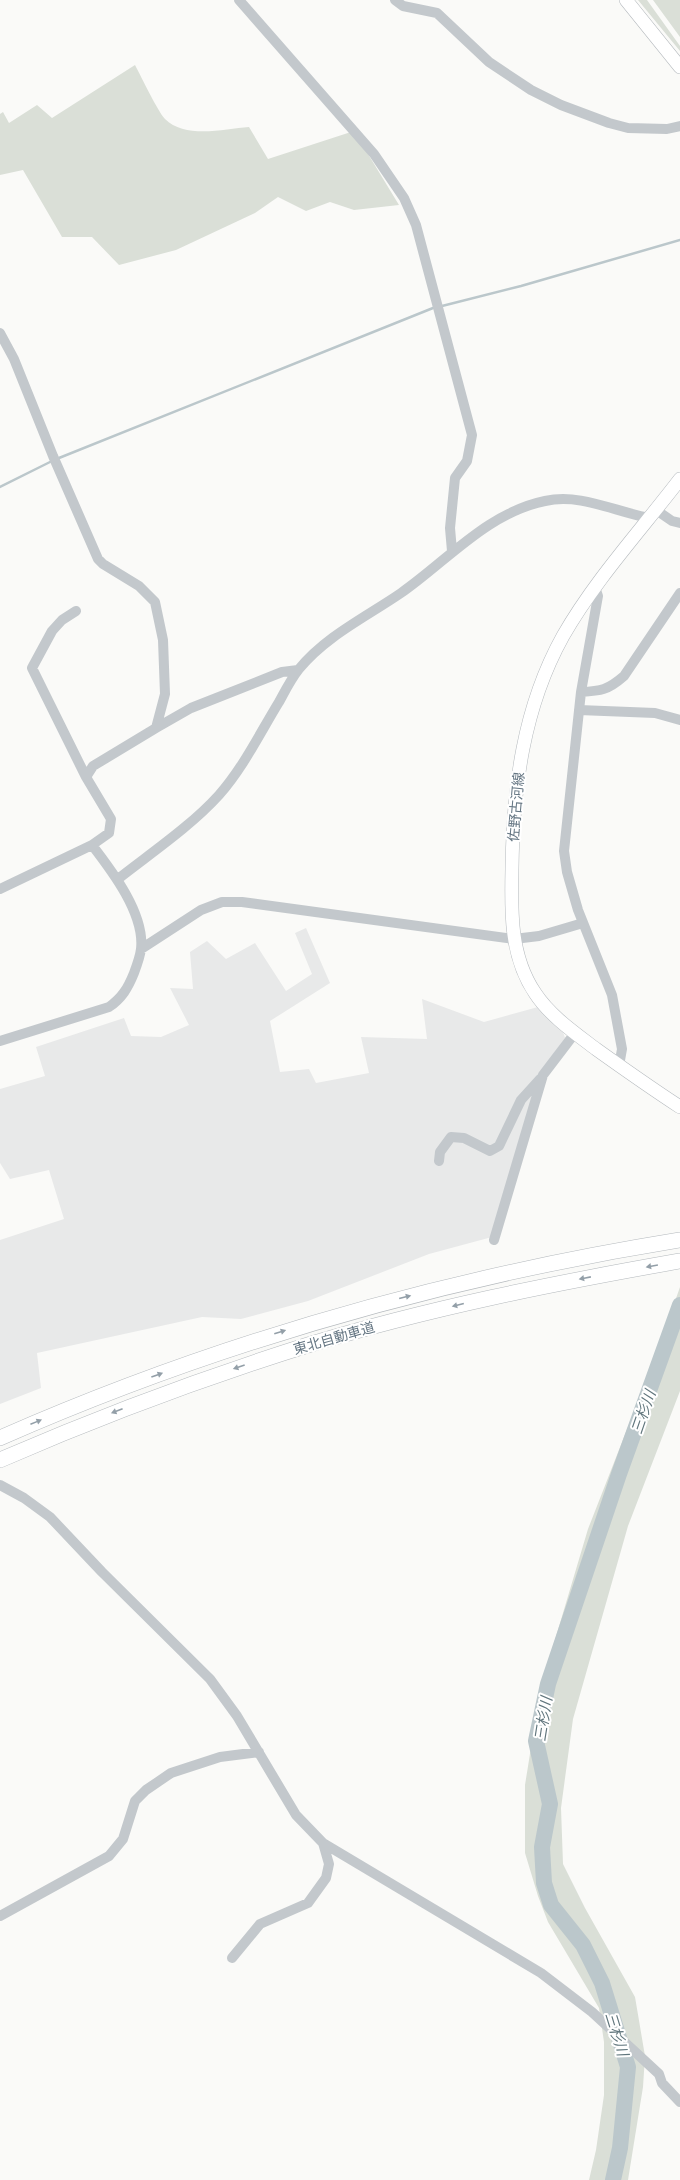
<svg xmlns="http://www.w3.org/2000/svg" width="680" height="2180" font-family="'PT Sans Narrow','Noto Sans JP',sans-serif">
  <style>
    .built { fill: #e8e9e9 }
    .green { fill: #dadfd7 }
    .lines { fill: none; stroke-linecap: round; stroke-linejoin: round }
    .stream { stroke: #bbc7cb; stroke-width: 2.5 }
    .river { stroke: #bbc7cb; stroke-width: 16 }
    .major-casing { stroke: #b5babe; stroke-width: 14 }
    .highway-casing { stroke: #b4b9bd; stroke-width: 16 }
    .minor { stroke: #c3c8cc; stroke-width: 10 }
    .major { stroke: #fff; stroke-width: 13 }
    .highway { stroke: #fff; stroke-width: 15 }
    .oneway { fill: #939fa8 }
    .labels { text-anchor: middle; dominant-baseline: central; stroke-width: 4; stroke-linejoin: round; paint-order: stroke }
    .street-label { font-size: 14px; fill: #657683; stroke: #fff }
    .water-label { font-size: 15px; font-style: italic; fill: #60757c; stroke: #fff }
  </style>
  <rect width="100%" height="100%" fill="#fafaf8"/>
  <!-- built -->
  <path class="built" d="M306,928L330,983L270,1021L280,1072L309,1069L316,1083L369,1073L361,1037L427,1039L422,999L484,1022L538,1007L563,1032L565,1038L539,1074L492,1237L429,1254L308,1301L241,1319L202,1317L37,1353L41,1388L0,1404V1240L64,1219L49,1170L10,1179L0,1163V1089L45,1076L36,1047L124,1018L131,1036L161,1037L189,1025L170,988L193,989L190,952L207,941L226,959L255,943L286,991L312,974L295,933Z"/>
  <!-- green -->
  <path class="green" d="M638,0H647L680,46V51Z
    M653,0H680V37Z
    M135,65C142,78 157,110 165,119C185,139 224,129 249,127L268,159L354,131L399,205L354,210L330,202L306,211L278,197L255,213L176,250L119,265L92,237H62L23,170L0,175V114L3,112L9,123L37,105L52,118Z
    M680,1287V1391L628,1526L573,1719L561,1808L563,1864L585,1908L635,1997L645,2056L643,2087L628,2180H589L596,2150L604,2095V2042L599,2008L548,1922L538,1896L525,1853V1785L537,1710L546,1670L588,1529L658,1350Z"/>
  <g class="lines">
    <!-- stream -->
    <path class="stream" d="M442,306L521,286L680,240
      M59,458L433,308
      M0,487L50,462"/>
    <!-- river -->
    <path class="river" d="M613,2180L620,2148L628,2067L602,1983L583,1945L551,1905L544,1883L542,1847L550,1804L536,1741L548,1684L619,1474L680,1305"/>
    <defs>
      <path id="major" d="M626,0L680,67
        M680,479C641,530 595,580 563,636C523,708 513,788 512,869C511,912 510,956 535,993C550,1016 575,1033 596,1049C624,1069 651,1088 680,1107"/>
      <path id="highway" d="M0,1438C218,1342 445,1278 680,1240
        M0,1460C101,1416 203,1378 308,1345C429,1308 555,1283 680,1261"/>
    </defs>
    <!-- major casing -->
    <use href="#major" class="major-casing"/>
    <!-- highway casing -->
    <use href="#highway" class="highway-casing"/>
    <!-- minor -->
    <path class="minor" d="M239,0L374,154L404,198L416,225L472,435L467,461L455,478L450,528L452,551
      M395,0L403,6L437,13L489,62L531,90L561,105L609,123L628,128L667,129L680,126
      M0,333L14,359L53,456L98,559L103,564L139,586L155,602L163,640L165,694L156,728L191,708L282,672L298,670
      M656,510L672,521L680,523
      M595,587L598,596L581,692L564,851L567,872L578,910L612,995L622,1049L619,1066
      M76,611L62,620L52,631L32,668L86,777
      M581,692C601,691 608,690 624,676L680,593
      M579,710L655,713L680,720
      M118,879C151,853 191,826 219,795C243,768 260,733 279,702C285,691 291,679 299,669C326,636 366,617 401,593C447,561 487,513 545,501C581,493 615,512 650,518
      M0,889L92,845L109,833L111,819L86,777L93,766L156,728
      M141,949L201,910L222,902H242L514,939L539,936L583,923
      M0,1041L109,1007C122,998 128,988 134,973C137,965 140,957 141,949C145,914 112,871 92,845
      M439,1161L440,1152L451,1137L464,1138L490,1151L499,1146L521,1100L540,1079
      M494,1240L543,1075L575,1033
      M0,1485L24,1498L50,1517L102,1572L210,1679L237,1716L296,1815L323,1843L541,1973L592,2012L659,2074L662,2083L680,2102
      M0,1916L109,1856L123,1839L135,1801L146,1790L171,1773L220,1757L259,1752
      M232,1958L260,1924L308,1903L326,1878L329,1864L323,1843"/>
    <!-- major -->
    <use href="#major" class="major"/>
    <!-- highway -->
    <use href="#highway" class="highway"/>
  </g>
  <!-- one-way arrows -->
  <defs><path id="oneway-solid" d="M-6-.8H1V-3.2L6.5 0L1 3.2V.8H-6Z"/></defs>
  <g class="oneway">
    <use href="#oneway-solid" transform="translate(652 1266) rotate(170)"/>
    <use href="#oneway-solid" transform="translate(585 1278) rotate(169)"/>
    <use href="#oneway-solid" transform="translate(405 1297) rotate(-14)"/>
    <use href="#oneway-solid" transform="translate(458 1305) rotate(166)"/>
    <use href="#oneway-solid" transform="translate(280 1332) rotate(-17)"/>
    <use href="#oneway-solid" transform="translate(239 1367) rotate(161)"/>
    <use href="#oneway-solid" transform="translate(157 1375) rotate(-20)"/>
    <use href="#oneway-solid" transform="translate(117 1411) rotate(159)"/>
    <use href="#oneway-solid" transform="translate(36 1422) rotate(-22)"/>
  </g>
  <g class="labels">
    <!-- street labels -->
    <g class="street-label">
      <text transform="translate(516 807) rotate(-85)">佐野古河線</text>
      <text transform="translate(334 1338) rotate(-16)">東北自動車道</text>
    </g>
    <!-- water labels -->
    <g class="water-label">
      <text transform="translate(643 1412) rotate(-71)">三杉川</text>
      <text transform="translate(543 1719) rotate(-81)">三杉川</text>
      <text transform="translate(617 2034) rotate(73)">三杉川</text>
    </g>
  </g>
</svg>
